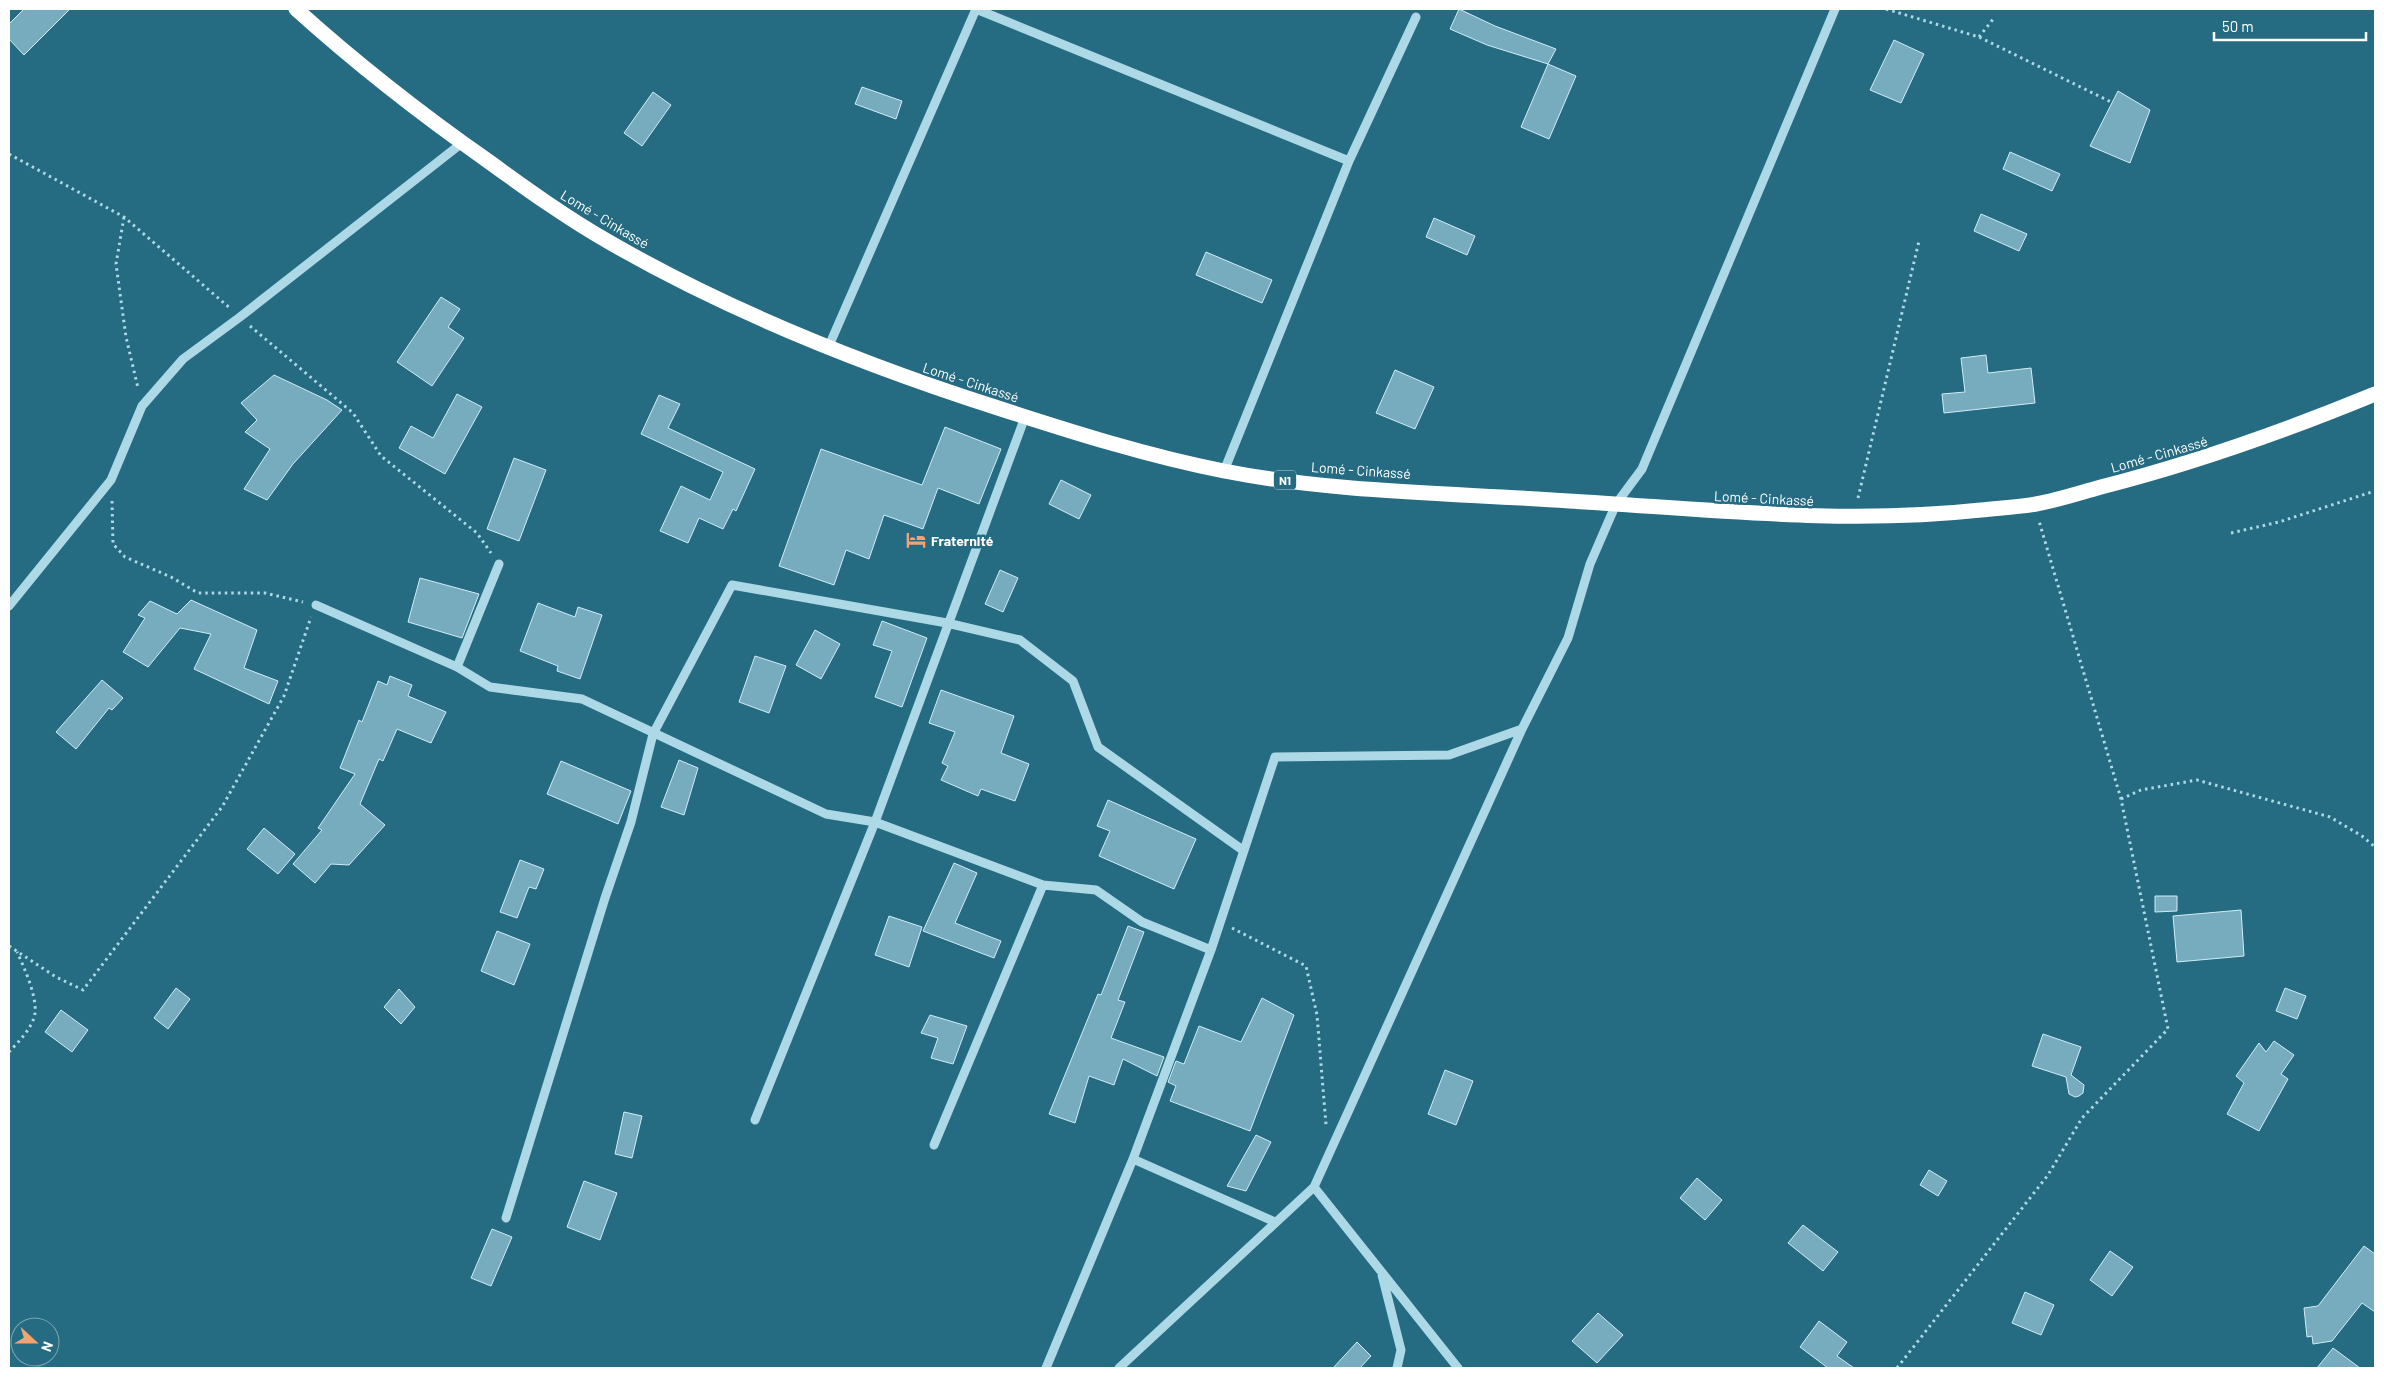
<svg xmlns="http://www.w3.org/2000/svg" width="2384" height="1377" font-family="Barlow,sans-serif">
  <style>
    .building { fill: #76acbe; stroke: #d0edf6 }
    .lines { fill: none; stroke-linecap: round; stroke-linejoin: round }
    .path { stroke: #add9e7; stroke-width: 3; stroke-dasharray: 2.5 4; stroke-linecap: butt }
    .minor { stroke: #add9e7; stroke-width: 9 }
    .highway { stroke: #fff; stroke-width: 15 }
    .labels { text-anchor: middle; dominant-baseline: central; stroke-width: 5; stroke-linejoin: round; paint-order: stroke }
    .shield { fill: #256b82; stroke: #bed3da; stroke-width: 1 }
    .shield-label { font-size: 12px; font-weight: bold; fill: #fff }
    .street-label { font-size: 14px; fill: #fff; stroke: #256b82 }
    .poi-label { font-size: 14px; font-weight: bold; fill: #fff; stroke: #256b82; text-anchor: start }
  </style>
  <rect width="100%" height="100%" fill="#256b82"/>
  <!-- building -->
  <path class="building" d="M24,9H70L24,55L9,39V24Z
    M1459,9L1495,26L1556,49L1548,64L1487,45L1450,29Z
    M1894,40L1924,54L1901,103L1870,90Z
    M1548,64L1576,76L1549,139L1521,127Z
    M862,87L902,101L896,119L855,104Z
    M2118,91L2150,110L2130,163L2090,146Z
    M653,92L671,105L642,146L624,133Z
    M2010,152L2060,174L2052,191L2003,169Z
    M1981,214L2027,234L2019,251L1974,231Z
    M1434,218L1475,236L1467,255L1426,237Z
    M1206,252L1272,280L1262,303L1196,275Z
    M441,297L460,309L448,327L464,338L432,386L397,362Z
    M1986,355L1988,373L2031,368L2035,403L1944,413L1942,394L1965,392L1961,358Z
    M1395,370L1434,387L1415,429L1376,413Z
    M274,375L327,400L342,410L293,464L267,500L244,489L270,449L245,432L257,420L241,403Z
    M457,394L482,407L445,474L399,448L411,426L433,438Z
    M659,395L680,404L668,428L755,469L736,511L733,509L723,529L699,518L688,543L660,531L681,486L710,500L723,472L641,434Z
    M945,427L1001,449L979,504L938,488L923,529L884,515L869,559L846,550L834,585L779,566L821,449L922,485Z
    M514,458L546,470L519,541L487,529Z
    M1061,480L1091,495L1079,519L1049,504Z
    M1000,570L1018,578L1003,612L985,604Z
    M420,578L479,594L462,638L408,622Z
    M191,600L257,630L244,668L278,681L269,704L194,669L211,634L180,628L148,667L123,652L145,618L138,615L150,601L177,614Z
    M538,603L575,617L578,607L602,615L580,679L557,671L558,666L520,651Z
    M882,621L927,638L902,707L875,697L892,651L873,645Z
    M815,630L840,644L821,679L796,665Z
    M755,656L786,666L769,713L739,702Z
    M390,676L412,685L408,696L446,712L431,743L397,729L383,761L379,759L360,804L385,825L349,865L331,864L315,883L293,864L322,830L318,828L355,774L340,768L359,720L362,722L378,681L387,685Z
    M102,680L123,698L112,710L109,708L76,749L56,732Z
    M941,690L1014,716L1001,753L1029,764L1015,801L981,789L978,796L941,780L948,766L942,763L955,732L929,723Z
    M679,760L698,768L684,815L661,807Z
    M561,761L631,791L618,824L547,794Z
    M1108,800L1196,839L1174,889L1099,856L1110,831L1097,826Z
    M264,828L295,854L278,874L247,849Z
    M520,860L544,869L536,889L529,887L517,918L500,912Z
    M954,863L977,873L955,923L1001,941L994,958L923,931Z
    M2155,896H2177V911L2155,912Z
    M2241,910L2244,956L2177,962L2173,916Z
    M889,916L922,927L909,967L875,955Z
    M1128,926L1144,932L1118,1000L1125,1002L1111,1038L1164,1057L1157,1076L1123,1059L1114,1085L1089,1076L1075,1123L1049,1114L1098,994L1101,995Z
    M497,931L530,944L514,985L481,971Z
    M176,988L190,999L168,1029L154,1018Z
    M2285,988L2306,996L2297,1019L2276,1011Z
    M399,989L415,1007L401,1024L384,1007Z
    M1262,998L1294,1015L1250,1131L1170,1101L1176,1086L1168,1082L1176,1061L1184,1064L1199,1026L1241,1042Z
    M61,1010L88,1030L72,1052L45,1032Z
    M930,1015L967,1026L953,1064L931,1058L938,1038L921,1033Z
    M2043,1034L2081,1047L2071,1075L2084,1085L2083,1093L2079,1096L2075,1097L2069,1094L2066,1077L2032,1066Z
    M2274,1041L2294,1055L2281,1074L2288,1079L2259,1131L2227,1114L2244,1083L2236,1076L2259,1043L2266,1052Z
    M1445,1070L1473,1081L1456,1125L1428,1114Z
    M624,1112L642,1116L632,1158L615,1154Z
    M1256,1135L1271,1142L1246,1191L1227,1186Z
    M1929,1170L1947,1181L1938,1196L1920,1185Z
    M1697,1178L1722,1200L1705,1220L1680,1198Z
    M584,1181L617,1193L600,1240L567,1227Z
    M1803,1225L1838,1252L1823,1271L1788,1243Z
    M492,1229L512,1237L491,1286L471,1278Z
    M2364,1246L2375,1254V1312L2362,1303L2332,1341L2313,1344L2312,1336L2307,1337L2304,1308L2318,1306Z
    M2110,1251L2133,1267L2112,1296L2090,1280Z
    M2025,1292L2054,1305L2041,1335L2012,1323Z
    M1598,1313L1623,1335L1597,1363L1572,1341Z
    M1819,1321L1847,1342L1837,1356L1854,1368H1828L1800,1347Z
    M1357,1342L1371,1356L1360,1368H1333Z
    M2333,1348L2360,1368H2317Z"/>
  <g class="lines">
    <!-- path -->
    <path class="path" d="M1886,9L1979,37L2111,102
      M1979,37L1994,18
      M9,154L124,217L231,309
      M124,217L116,264L126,337L138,388
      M250,326L353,413L381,456L477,533L491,553
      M1858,498L1919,241
      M112,501L113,544L125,557L171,577L198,593H265L303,602
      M2231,533L2279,522L2375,491
      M2121,799L2141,790L2197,780L2330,817L2362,836L2375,847
      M1232,928L1306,966L1317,1015L1326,1125
      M9,946L56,977L83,990L222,807L284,696L311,617
      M9,1052C18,1042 33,1028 35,1013C37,996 24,967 17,952
      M1897,1368L2048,1175L2082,1118L2168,1029L2121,799L2039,521"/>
    <!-- minor -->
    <path class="minor" d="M976,9L1349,161
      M828,348L976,9
      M1224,471L1349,161L1416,17
      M316,605L457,667L490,687L582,699L826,814L875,822L1043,885L1096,890L1142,922L1211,950
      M9,606L111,480L142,406L183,359L240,317L462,143
      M457,667L499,564
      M755,1120L875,822L1025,417
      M934,1145L1043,885
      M1133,1159L1275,1222
      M1314,1187L1458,1368
      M506,1218L605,898L631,822L653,734L732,585L947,623L1020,640L1073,681L1098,747L1244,851
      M1382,1275L1401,1350L1397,1368
      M1046,1368L1133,1159L1211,950L1275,757L1449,755L1522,729
      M1119,1368L1314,1187L1522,729L1568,638L1590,564L1616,504L1642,469L1835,9"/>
    <!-- highway -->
    <path class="highway" d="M296,9C357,64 421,114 488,161C528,190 567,218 609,242C732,313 864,365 998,408C1072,432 1148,456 1224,471C1337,493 1454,493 1569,501C1706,509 1843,525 1981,510C1999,508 2018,507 2036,504C2058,500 2079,493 2101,487C2195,463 2285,431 2375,394"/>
  </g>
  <!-- icons -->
  <defs>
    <symbol id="hotel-bare" viewBox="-9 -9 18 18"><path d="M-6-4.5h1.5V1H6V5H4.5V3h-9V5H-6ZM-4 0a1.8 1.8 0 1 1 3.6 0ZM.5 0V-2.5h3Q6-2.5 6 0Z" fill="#f1a471" stroke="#256b82" stroke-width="2.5" paint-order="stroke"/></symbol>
  </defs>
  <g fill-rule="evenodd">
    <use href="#hotel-bare" x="902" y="526" width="28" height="28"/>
  </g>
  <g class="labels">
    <!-- shield labels -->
    <rect class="shield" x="1274" y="470.5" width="22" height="19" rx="4"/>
    <g class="shield-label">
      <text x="1285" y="480">N1</text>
    </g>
    <!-- street labels -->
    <g class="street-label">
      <text transform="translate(605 219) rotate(31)">Lomé - Cinkassé</text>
      <text transform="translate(971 382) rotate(18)">Lomé - Cinkassé</text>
      <text transform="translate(2159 454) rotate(-16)">Lomé - Cinkassé</text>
      <text transform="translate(1361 470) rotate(4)">Lomé - Cinkassé</text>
      <text transform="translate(1764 498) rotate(3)">Lomé - Cinkassé</text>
    </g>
    <!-- poi labels -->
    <g class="poi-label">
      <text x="931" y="540">Fraternité</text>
    </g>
  </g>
  <!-- border -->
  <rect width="2384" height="1377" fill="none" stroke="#ffffff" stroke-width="20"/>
  <!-- north arrow -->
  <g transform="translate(35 1342) rotate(111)"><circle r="24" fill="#256b82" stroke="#7ca6b4"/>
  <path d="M0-4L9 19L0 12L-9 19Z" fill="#f1a471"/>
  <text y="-8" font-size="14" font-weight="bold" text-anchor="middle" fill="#ffffff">N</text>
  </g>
  <!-- scale -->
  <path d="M2214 32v8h152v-8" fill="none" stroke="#ffffff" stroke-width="2.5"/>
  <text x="2222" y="32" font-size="15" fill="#ffffff" stroke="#256b82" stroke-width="4" paint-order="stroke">50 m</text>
</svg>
